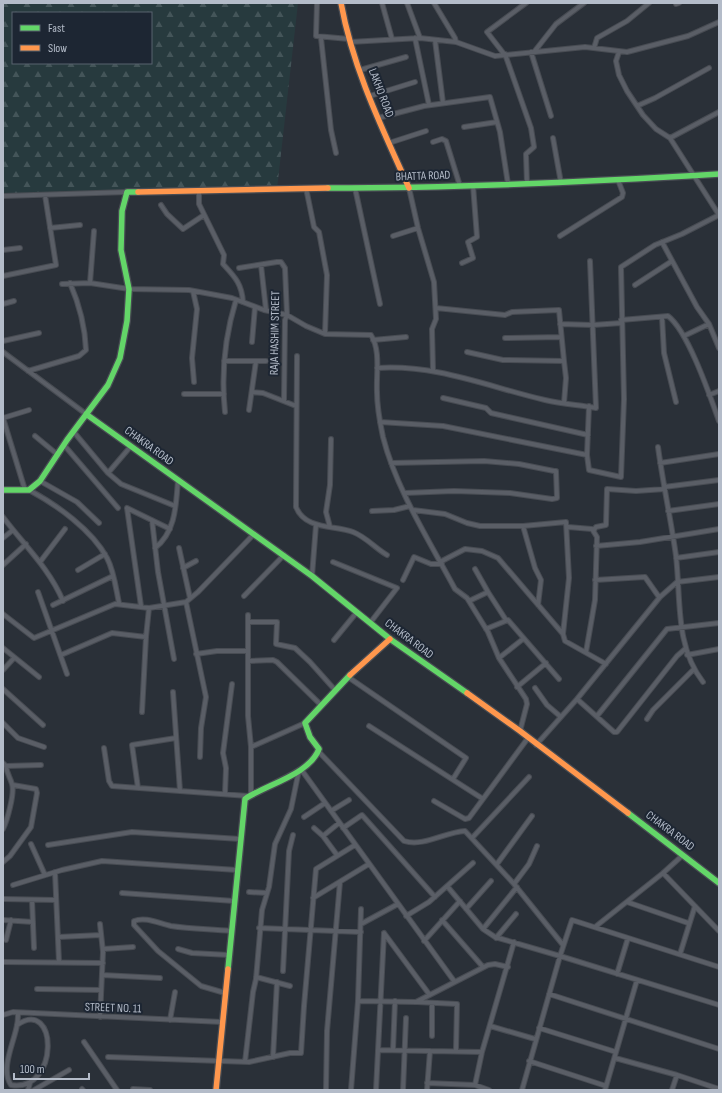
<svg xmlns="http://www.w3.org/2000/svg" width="722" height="1093" font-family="'Sofia Sans Condensed',sans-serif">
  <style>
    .forest { fill: url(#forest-firs); fill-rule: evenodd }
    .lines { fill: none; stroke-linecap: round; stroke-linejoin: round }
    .street-casing { stroke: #484c53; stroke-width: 6 }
    .fast-casing { stroke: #484c53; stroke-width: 8 }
    .slow-casing { stroke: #484c53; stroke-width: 8 }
    .street { stroke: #5a5e66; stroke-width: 4 }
    .fast { stroke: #63d668; stroke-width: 5.5 }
    .slow { stroke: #ff974d; stroke-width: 5.5 }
    .labels { text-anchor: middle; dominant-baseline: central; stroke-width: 4; stroke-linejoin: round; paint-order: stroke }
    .street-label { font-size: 12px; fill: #b4bcc9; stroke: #1d2633 }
  </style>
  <defs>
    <pattern id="forest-firs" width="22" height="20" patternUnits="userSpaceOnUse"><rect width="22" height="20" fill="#273a3e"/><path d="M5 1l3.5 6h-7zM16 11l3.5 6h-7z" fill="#445559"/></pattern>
  </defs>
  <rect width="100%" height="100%" fill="#2a3038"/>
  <!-- forest -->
  <path class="forest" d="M3,3H298L277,189L3,196ZM13,13H151V63H13Z"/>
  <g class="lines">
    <defs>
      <path id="street" d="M317,3L316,36L349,39
        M382,3L392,39
        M407,3L420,38
        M434,3L455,38L456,42
        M676,4L679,3
        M321,38L331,130L336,153
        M415,38L429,105
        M435,40L443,103
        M350,42L420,38L456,42L495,56L585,47L627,52L688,36L719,22
        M594,48L597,38L627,21L649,3
        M531,52L551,116
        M534,52L556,24L584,3
        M619,52L616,61L619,75L627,91L643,115L656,129L670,138L719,215
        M504,54L487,32L526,3
        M505,54L531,128L534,147L526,154L527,184
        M360,70L406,57
        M370,96L415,82
        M637,106L655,98L709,68
        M378,118L424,106L490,97L500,132L508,184
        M464,127L497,122
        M553,138L561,183
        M670,138L719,112
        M433,142L442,139L446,141L460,186
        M389,143L426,131
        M306,188L314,227L319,232L327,275L325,334
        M355,188L380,304
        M409,188L418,228L434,282L436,319L432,329L433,370
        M199,191V204L224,255L223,264C235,277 242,284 243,302
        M3,196L127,192
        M161,205L167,214L183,229L204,215
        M50,228L80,225
        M393,236L418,228
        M560,236L622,197L623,193L618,180
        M662,242L697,307L709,324L719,348
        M3,250L20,248
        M462,263L473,258L468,242L477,237L473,185
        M261,265L266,310
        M239,268L277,262H281L285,268L287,315L285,320L284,401
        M3,276L56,265L45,195
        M90,283L94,231
        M62,284L90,283L129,289L189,290L232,298L264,310L287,315L306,326L325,334L371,335C381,351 376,374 377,392C377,407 380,423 383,437C396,489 430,542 455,589L467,598L488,632L499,658L526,699L527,704L520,731
        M635,285L672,261
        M193,291L197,309L192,358L194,382
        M3,304L14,301
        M436,308L505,315L512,312L559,310L564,361L503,360L467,352
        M662,317L664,353L676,402
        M621,320L668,316C688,331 710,396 719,421
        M560,324L593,325L621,323
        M684,336L709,324
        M505,338L561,337
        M373,340L406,337
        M3,341L39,333
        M252,342L255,307
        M3,352L86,414
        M297,356L296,507C305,530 334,525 353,532C366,537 375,548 387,555
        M224,361H266
        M564,361L566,378L564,403
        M377,368C436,364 489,387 545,400C562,404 579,405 596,408L590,261
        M28,371L79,356L86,350C85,325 80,306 70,283
        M252,392L263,393L296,406
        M184,394H224
        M709,395L719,391
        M443,398L486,408L491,413L588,435
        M249,410L256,361
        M225,412C221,374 225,336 236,300
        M3,418L25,490
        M3,418L29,410
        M380,422L443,426L587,455L589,406
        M73,431L108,473L121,484L175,506
        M35,436L58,455
        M64,445L118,508
        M658,447C663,484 671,520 676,556C681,600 675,646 703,682
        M587,455L589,470L621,477L624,399L621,267L655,245L682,234L719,215
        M391,463L484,461L519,464L554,471H556L557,498L552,499L510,493L454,491L405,493
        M660,463L719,454
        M108,473L131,446
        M40,481L77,502L99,523
        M664,487L719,480
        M29,490C57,505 92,530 107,558C114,571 116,589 119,603
        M127,508L141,606
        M127,508L170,529
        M413,510L445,514L467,523L480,526H523L566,522L569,578L563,634
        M372,511L394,510L410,506
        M668,511L719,504
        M3,517C24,545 49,568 63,601
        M152,520L158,572L174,659
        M523,526L535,568L541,580L538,605
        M330,527L326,512L330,485L331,439
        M568,527L592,529L597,537L595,600L586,652
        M594,530L596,527L606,525L607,489L636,491L665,489
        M3,538L13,530
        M596,546L640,542L719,529
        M155,548C176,532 176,504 178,480
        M179,548L190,598
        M676,558L719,552
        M40,562L65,529
        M333,562L397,588L370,623
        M440,562L465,549L482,551L498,558L563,634L565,641L606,664
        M3,565L26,544
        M183,568L196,561
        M475,569L488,592
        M78,570L105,554
        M312,576L316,525
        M403,580L414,557L431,564H442
        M595,580L645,577L659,597
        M38,592L67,674
        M244,596L284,555
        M469,601L488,592L506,620
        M186,602L206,697L201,728L200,757
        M53,605L113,576
        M3,614L34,638L115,604L149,608L186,602L198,592L254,534
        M248,615V716L251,747
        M248,622H277L276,644L295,648L310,662L335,690
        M486,629L508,620L559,679
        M334,640L357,612
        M3,648L39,677
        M196,654L217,651H248
        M61,655L112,633L146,637
        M687,655L719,649
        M499,658L523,639
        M249,661L273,660L277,662L321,705
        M3,670L14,658
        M348,677L466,758L453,779
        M517,687L546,663
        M535,688L547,705L561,717
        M3,689L43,725
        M173,692L180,791
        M577,699L614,732H617L677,656L685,649
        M142,712L146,637L149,608
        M597,716L667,629L719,623
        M647,719L653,710L693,670
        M3,723L18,738L44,747
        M369,726L483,799
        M536,745L577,699L660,597L677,582L719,577
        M104,748L109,781L112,786L248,796
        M319,752L404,841C424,847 445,832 465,831L514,884L563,945
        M3,763L6,766L41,765
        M138,788L132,745L176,738
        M225,794L226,768L223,753L232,684
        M251,795V747L305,723
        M434,801L465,819L469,818L528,738
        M331,811L349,800
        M304,817L325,803
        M314,828L323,836L337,855
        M343,828L362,815L435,897
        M3,829C7,821 15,793 12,784C10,777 7,774 6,766
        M323,836L339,823
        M472,838L529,777
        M31,844L45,875
        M48,845L132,832L240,839
        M3,862L10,856L31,827L37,793L36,789L13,785
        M497,864L532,816
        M55,872L59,962
        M663,873L719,931
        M514,884L529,864L537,846
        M13,885L62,870L102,861L237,870
        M447,886L483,929L495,937L560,956L719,1005
        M249,892L267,893
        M122,893L234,901
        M313,898L369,864
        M3,899L56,900
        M32,900L34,948
        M627,902L688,923
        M466,909L491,881
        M406,916L429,902L473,863
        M3,920L33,922
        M442,920L483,967
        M361,924L398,904
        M595,927L663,873L683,855
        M259,928L361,932
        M483,929L517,887
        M384,933L429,994
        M58,937L101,935
        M496,938L516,914
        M6,940L11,920
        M424,941L460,901
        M103,949L133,947
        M178,949L192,953L229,955
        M680,954L695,906
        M3,962L103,963
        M283,971L289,851L293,835
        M617,974L628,938
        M102,975L160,978
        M256,977L290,986
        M37,989L101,990
        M225,993L201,986L158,951L134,925V921C146,916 160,924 171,926C191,929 211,929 231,931
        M549,994L719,1049
        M358,1001L416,1002L488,965L495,964L508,967
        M417,1002L457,1004L456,1051
        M3,1015L13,1012L222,1022
        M100,1017L103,952L100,924
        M170,1020L175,992
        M17,1025C58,996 60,1093 11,1085C0,1069 14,1043 17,1025C18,1021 18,1017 18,1013
        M490,1026L535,1039
        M539,1028L616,1052
        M432,1036V1003
        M84,1042L117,1090
        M379,1050L430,1051
        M393,1050L395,1001
        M108,1057L249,1062L290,1053H301L304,1006L316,869L355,845
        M273,1057L277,982
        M615,1058L677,1075L719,1089
        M529,1061L606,1086
        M245,1062L253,992L256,979L262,910L269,887L275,844L291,809L299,770L303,772L454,981
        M427,1083L475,1085L489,1090
        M475,1085L482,1052L514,942
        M82,1089L83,1090
        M133,1089L150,1090
        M28,1090L30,1083
        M34,1090L69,1070
        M326,1090L327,1031L340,882
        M351,1090L358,1001L361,909
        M376,1090L384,933
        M403,1090L406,1018
        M427,1090L430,1051L482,1052
        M522,1090L560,956L572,920L719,967
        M605,1090L637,980
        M672,1090L677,1075"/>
      <path id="fast" d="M328,188C458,188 589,182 719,174
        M86,414L312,576L390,639L467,693
        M3,490H29L40,481L67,440L108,385L120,358L127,321L129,289L121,250L122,211L127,192H138
        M628,813L719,883
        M228,969L245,799C267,784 309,775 319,749L310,737L305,723L350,675"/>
      <path id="slow" d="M341,3C353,69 382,128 409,188
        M138,192L328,188
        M350,675L390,639
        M467,693L520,731L628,813
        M216,1090L228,969"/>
    </defs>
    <!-- street casing -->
    <use href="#street" class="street-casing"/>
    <!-- fast casing -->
    <use href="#fast" class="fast-casing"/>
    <!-- slow casing -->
    <use href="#slow" class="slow-casing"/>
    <!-- street -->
    <use href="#street" class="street"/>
    <!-- fast -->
    <use href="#fast" class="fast"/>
    <!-- slow -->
    <use href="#slow" class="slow"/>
  </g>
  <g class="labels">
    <!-- street labels -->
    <g class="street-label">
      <text transform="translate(381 93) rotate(69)">LAKHO ROAD</text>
      <text transform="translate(423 176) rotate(-2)">BHATTA ROAD</text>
      <text transform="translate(275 333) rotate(-89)">RAJA HASHIM STREET</text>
      <text transform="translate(149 446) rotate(36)">CHAKRA ROAD</text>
      <text transform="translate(409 639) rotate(37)">CHAKRA ROAD</text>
      <text transform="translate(670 831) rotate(37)">CHAKRA ROAD</text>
      <text transform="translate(113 1008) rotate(2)">STREET NO. 11</text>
    </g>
  </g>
  <!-- border -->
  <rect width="722" height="1093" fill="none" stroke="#b4bcc9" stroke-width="8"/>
  <!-- legend -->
  <rect x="12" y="12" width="140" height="52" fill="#1d2633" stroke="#59626f"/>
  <rect x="20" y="25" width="20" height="6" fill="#63d668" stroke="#59626f"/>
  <text x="48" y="32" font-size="12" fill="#b4bcc9">Fast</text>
  <rect x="20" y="45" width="20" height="6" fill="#ff974d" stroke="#59626f"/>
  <text x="48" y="52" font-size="12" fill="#b4bcc9">Slow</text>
  <!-- scale -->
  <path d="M14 1073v6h75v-6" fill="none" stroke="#b4bcc9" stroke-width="2"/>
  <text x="20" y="1073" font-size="12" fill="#b4bcc9" stroke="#1d2633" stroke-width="3" paint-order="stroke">100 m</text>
</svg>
